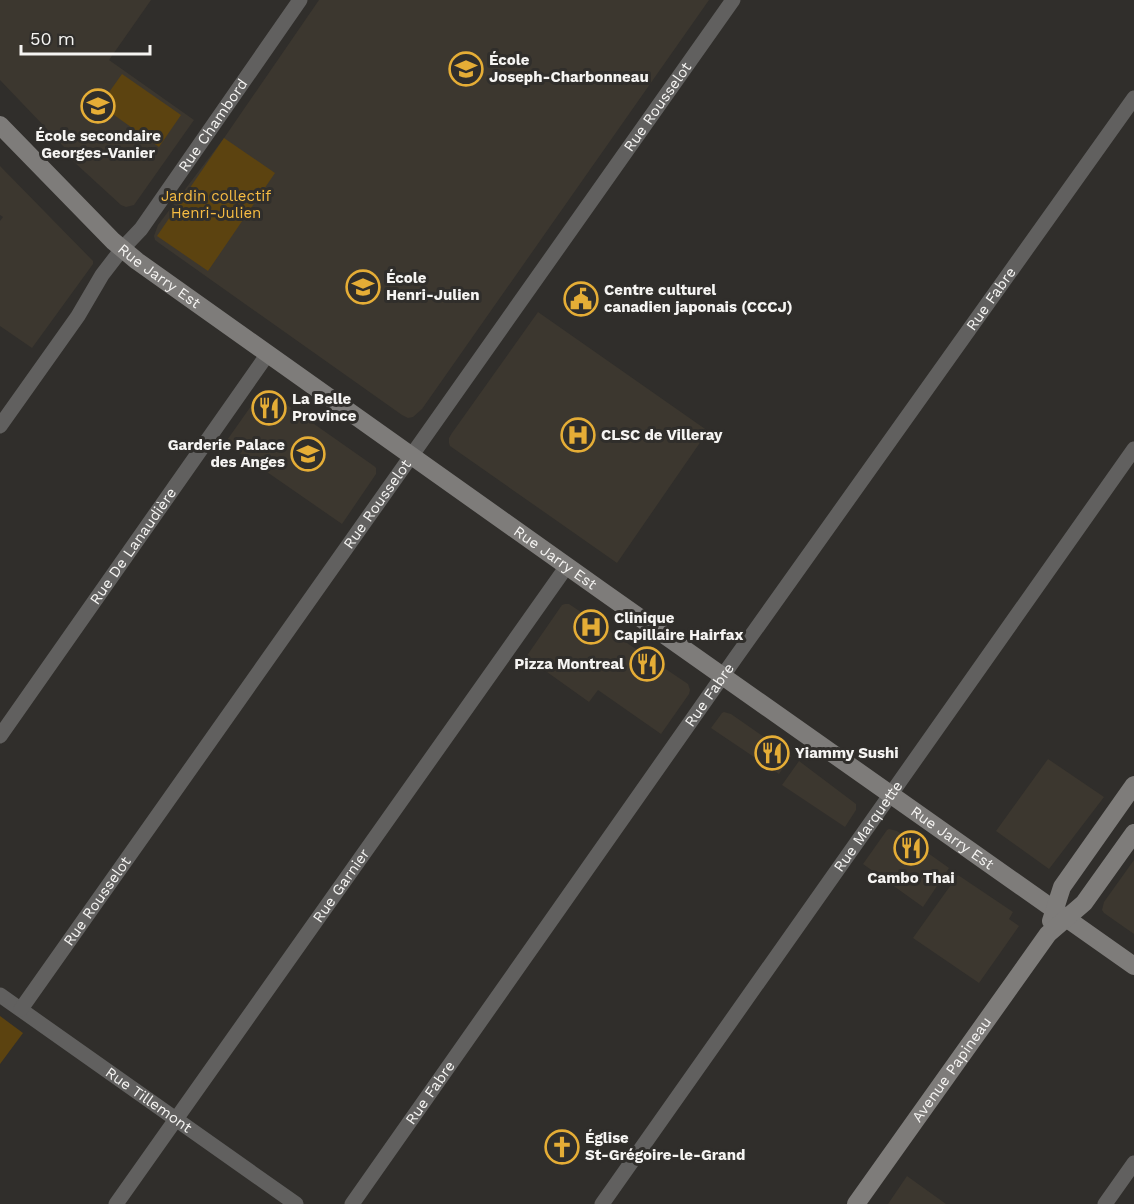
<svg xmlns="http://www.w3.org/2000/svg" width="1134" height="1204" font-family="'Work Sans',sans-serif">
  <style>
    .built { fill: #3c372f }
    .green { fill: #5c4310 }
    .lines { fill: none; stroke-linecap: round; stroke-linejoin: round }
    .minor { stroke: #61605f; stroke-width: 15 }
    .secondary { stroke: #7e7c7a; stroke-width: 18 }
    .labels { text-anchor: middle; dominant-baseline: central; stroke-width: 6; stroke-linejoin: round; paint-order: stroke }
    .poi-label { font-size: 15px; font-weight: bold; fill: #f5f4f2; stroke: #302e2b; text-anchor: start }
    .street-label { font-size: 15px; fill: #f5f4f2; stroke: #302e2b }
    .park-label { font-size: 15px; fill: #f8bd43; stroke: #302e2b }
  </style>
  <rect width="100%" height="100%" fill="#302e2b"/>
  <!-- built -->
  <path class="built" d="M0,0H151L109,60L194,120L134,205L126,207L121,205L62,151L64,147L0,80Z
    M319,0H709L422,409L413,417L408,418L402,415L159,243L155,240L154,236L158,225L224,138Z
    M0,166L93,261V264L32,348L0,326V221L3,217L0,215Z
    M538,312L708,431L617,563L450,446L449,443V438L452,433Z
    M264,390L267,391L374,466L376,468V474L342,524L225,443L261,392Z
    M565,604H569L688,684L690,690L689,694L661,734L598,690L589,702L526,657L562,605Z
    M724,712L731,714L791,756L779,774L711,728L722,713Z
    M1048,759L1104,797L1049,869L996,831Z
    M799,761L856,804V810L845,827L782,785Z
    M889,829L897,831L949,868L923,907L863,864L887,830Z
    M1134,860V934L1104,913L1102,910L1104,902Z
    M958,875L1013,912L1009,919L1019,926L979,983L913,938Z
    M907,1176L946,1204H888Z"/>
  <!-- green -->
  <path class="green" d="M122,74L181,115L159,147L100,105Z
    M224,138L275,173L208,271L157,236Z
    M0,1016L23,1033L0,1064Z"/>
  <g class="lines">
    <!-- minor -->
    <g class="minor">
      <path id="s1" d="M0,426L78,316L102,275L122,249L141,229L300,0"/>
      <path id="s2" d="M0,736L267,355"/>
      <path id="s3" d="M0,995L296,1204"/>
      <path id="s4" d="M21,1009L733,0"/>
      <path id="s5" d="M116,1204L567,566"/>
      <path id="s6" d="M352,1204L736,657L1134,98"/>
      <path id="s7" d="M602,1204L1134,449"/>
      <path d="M1105,1204L1134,1163"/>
    </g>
    <!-- secondary -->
    <g class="secondary">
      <path id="s8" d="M0,125L113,241L137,261L602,591L1134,966"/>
      <path d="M1051,921L1062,887L1134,785"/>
      <path id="s9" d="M856,1204L1048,934L1084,903L1134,833"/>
    </g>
  </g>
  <!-- icons -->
  <defs>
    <symbol id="school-ring" viewBox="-11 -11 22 22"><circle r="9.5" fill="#302e2b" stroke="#e5ad36" stroke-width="1.5"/><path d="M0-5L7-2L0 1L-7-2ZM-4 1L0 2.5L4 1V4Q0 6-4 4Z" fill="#e5ad36"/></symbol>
    <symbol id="civic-ring" viewBox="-11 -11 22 22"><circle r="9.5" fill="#302e2b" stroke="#e5ad36" stroke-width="1.5"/><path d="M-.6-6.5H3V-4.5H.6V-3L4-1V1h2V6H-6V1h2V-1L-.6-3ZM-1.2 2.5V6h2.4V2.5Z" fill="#e5ad36"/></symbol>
    <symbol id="restaurant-ring" viewBox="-11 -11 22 22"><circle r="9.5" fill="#302e2b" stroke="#e5ad36" stroke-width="1.5"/><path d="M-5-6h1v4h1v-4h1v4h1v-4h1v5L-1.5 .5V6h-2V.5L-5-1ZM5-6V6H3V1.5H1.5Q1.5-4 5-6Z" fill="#e5ad36"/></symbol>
    <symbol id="hospital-ring" viewBox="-11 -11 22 22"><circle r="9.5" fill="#302e2b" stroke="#e5ad36" stroke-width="1.5"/><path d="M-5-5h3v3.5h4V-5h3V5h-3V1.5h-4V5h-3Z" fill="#e5ad36"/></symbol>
    <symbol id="church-ring" viewBox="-11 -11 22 22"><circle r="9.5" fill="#302e2b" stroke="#e5ad36" stroke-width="1.5"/><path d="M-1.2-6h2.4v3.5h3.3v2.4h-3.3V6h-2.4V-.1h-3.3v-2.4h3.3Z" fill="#e5ad36"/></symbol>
  </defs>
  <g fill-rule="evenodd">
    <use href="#school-ring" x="447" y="50" width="38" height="38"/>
    <use href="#school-ring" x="79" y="87" width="38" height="38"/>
    <use href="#school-ring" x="344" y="268" width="38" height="38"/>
    <use href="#civic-ring" x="562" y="280" width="38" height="38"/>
    <use href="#restaurant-ring" x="250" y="389" width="38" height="38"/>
    <use href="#hospital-ring" x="559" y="416" width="38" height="38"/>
    <use href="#school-ring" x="289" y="435" width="38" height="38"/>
    <use href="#hospital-ring" x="572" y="608" width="38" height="38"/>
    <use href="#restaurant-ring" x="628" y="645" width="38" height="38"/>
    <use href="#restaurant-ring" x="753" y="734" width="38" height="38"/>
    <use href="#restaurant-ring" x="892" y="829" width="38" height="38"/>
    <use href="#church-ring" x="543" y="1128" width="38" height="38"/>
  </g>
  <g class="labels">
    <!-- poi labels -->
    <g class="poi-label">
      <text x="489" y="60">École<tspan x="489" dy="17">Joseph-Charbonneau</tspan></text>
      <text x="98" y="136" text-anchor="middle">École secondaire<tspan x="98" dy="17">Georges-Vanier</tspan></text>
      <text x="386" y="278">École<tspan x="386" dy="17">Henri-Julien</tspan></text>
      <text x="604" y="290">Centre culturel<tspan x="604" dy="17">canadien japonais (CCCJ)</tspan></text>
      <text x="292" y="399">La Belle<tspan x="292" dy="17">Province</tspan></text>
      <text x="601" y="435">CLSC de Villeray</text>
      <text x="285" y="445" text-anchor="end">Garderie Palace<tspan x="285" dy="17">des Anges</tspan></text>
      <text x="614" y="618">Clinique<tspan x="614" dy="17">Capillaire Hairfax</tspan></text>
      <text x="624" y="664" text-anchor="end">Pizza Montreal</text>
      <text x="795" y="753">Yiammy Sushi</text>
      <text x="911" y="878" text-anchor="middle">Cambo Thai</text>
      <text x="585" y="1138">Église<tspan x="585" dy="17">St-Grégoire-le-Grand</tspan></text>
    </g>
    <!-- street labels -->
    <g class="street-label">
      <text stroke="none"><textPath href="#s4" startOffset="1104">Rue Rousselot</textPath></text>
      <text stroke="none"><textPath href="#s1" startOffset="369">Rue Chambord</textPath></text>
      <text stroke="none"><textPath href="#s8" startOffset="220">Rue Jarry Est</textPath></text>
      <text stroke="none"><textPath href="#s6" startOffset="1108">Rue Fabre</textPath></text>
      <text stroke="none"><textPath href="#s4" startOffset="618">Rue Rousselot</textPath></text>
      <text stroke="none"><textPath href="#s2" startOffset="232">Rue De Lanaudière</textPath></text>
      <text stroke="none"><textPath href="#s8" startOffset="706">Rue Jarry Est</textPath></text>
      <text stroke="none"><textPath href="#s6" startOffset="622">Rue Fabre</textPath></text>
      <text stroke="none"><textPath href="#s7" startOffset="462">Rue Marquette</textPath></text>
      <text stroke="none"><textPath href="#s8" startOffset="1192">Rue Jarry Est</textPath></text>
      <text stroke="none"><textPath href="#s5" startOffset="390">Rue Garnier</textPath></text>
      <text stroke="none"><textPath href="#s4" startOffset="132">Rue Rousselot</textPath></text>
      <text stroke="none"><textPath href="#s9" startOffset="165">Avenue Papineau</textPath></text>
      <text stroke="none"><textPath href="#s6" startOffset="136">Rue Fabre</textPath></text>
      <text stroke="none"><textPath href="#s3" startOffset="182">Rue Tillemont</textPath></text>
    </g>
    <!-- park labels -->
    <g class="park-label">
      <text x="216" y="196">Jardin collectif<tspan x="216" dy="17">Henri-Julien</tspan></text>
    </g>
  </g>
  <!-- scale -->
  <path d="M21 45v9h129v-9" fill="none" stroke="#f5f4f2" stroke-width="3"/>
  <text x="30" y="45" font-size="18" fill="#f5f4f2" stroke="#302e2b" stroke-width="4.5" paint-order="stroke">50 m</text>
</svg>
